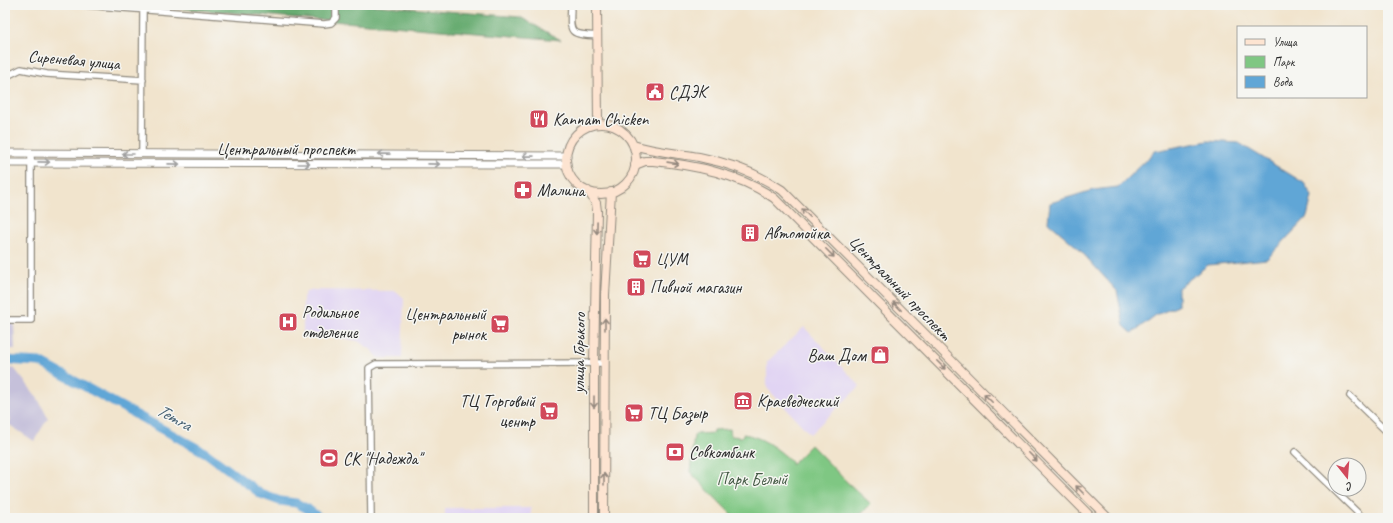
<svg xmlns="http://www.w3.org/2000/svg" width="1393" height="523" font-family="Caveat,sans-serif">
  <style>
    .built { fill: #e1d4f3 }
    .industrial { fill: #c5c0da }
    .green { fill: #7fc783; stroke: #557957 }
    .forest { fill: #67ac71; stroke: #496c4e }
    .water { fill: #60a6d6; stroke: #466880 }
    .lines { fill: none; stroke-linecap: round; stroke-linejoin: round }
    .river { stroke: #60a6d6; stroke-width: 9 }
    .minor-casing { stroke: #8e887c; stroke-width: 8 }
    .tertiary-casing { stroke: #8e887c; stroke-width: 9 }
    .secondary-casing { stroke: #8e887c; stroke-width: 10 }
    .minor { stroke: #fff; stroke-width: 5.5 }
    .tertiary { stroke: #fff; stroke-width: 7 }
    .secondary { stroke: #fde4d1; stroke-width: 8 }
    .oneway { stroke: #a0a0a0 }
    .oneway2 { stroke: #94887e }
    .labels { text-anchor: middle; dominant-baseline: central; stroke-width: 3; stroke-linejoin: round; paint-order: stroke }
    .street-label { font-size: 17px; fill: #2b2b2b; stroke: #f6f6f2 }
    .poi-label { font-size: 17px; fill: #2b2b2b; stroke: #f6f6f2; text-anchor: start }
    .park-label { font-size: 17px; fill: #445a45; stroke: #f6f6f2 }
    .water-label { font-size: 18px; font-style: italic; fill: #405c6f; stroke: #f6f6f2 }
  </style>
  <rect width="100%" height="100%" fill="#f6f6f2"/>
  <filter id="ink" filterUnits="userSpaceOnUse"><feTurbulence type="fractalNoise" baseFrequency=".025" numOctaves="2"/><feDisplacementMap in="SourceGraphic" scale="8" xChannelSelector="R" yChannelSelector="G"/><feConvolveMatrix kernelMatrix="1 2 1 2 8 2 1 2 1" color-interpolation-filters="sRGB"/></filter>
  <filter id="wash" filterUnits="userSpaceOnUse"><feTurbulence type="fractalNoise" baseFrequency=".012" numOctaves="4" result="noise"/><feDisplacementMap in="SourceGraphic" scale="16" xChannelSelector="R" yChannelSelector="G"/><feGaussianBlur stdDeviation="0.9" result="paint"/><feColorMatrix in="noise" values="0 0 0 0 0 0 0 0 0 0 0 0 0 0 0 0 0 1.4 0 .05"/><feComposite in="paint" operator="in"/></filter>
  <g filter="url(#wash)">
    <rect width="100%" height="100%" fill="#f1e4cd"/>
    <!-- built -->
    <path class="built" d="M314,290L396,291L404,298L402,358H378L373,351L358,341L336,337H310L303,332V297L306,292Z
      M804,327L860,386L810,434L767,388V362Z
      M445,508H531V518H445Z"/>
    <!-- industrial -->
    <path class="industrial" d="M14,321L15,349H5V322Z
      M14,368L37,397L48,418L34,441L8,424L11,419L5,415V370Z"/>
    <!-- green -->
    <path class="green" d="M730,429L731,436L742,437L743,434C761,436 778,449 791,461V465L811,445L847,482L871,504L857,518H735L690,472L694,436L696,434L714,433V430Z"/>
    <!-- forest -->
    <path class="forest" d="M138,5H372L520,17L561,40Z"/>
    <!-- water -->
    <path class="water" d="M1208,141L1239,143L1304,183L1312,196L1307,217L1267,259L1208,265L1178,288V306L1156,315L1132,333L1124,326L1117,291L1078,248L1048,222L1050,203L1093,190L1118,187L1155,151Z"/>
    <g class="lines">
      <!-- river -->
      <path class="river" d="M5,360L40,362L206,453L261,494L280,501L296,503L306,508L320,518"/>
    </g>
  </g>
  <g filter="url(#ink)">
    <g class="lines">
      <defs>
        <path id="minor" d="M85,5L324,24L331,23L336,18V5
          M571,5C570,34 568,34 598,36
          M5,77L21,69L47,74L143,80
          M142,154L143,10
          M5,320H31V154
          M1350,396L1388,433
          M1295,452L1363,518
          M371,518L369,368L376,364L605,363"/>
        <path id="tertiary" d="M5,153L567,156
          M5,163L567,164"/>
        <path id="secondary" d="M597,5L598,124
          M566 159a35 35 0 1 1 70 0a35 35 0 1 1-70 0Z
          M633,145C655,152 677,153 699,157C729,163 757,173 782,190L1108,518
          M635,165L645,161H653C696,165 738,174 774,198L1092,518
          M588,191L596,203L597,211L594,363V518
          M604,518L605,295L611,192"/>
      </defs>
      <!-- minor casing -->
      <use href="#minor" class="minor-casing"/>
      <!-- tertiary casing -->
      <use href="#tertiary" class="tertiary-casing"/>
      <!-- secondary casing -->
      <use href="#secondary" class="secondary-casing"/>
      <!-- minor -->
      <use href="#minor" class="minor"/>
      <!-- tertiary -->
      <use href="#tertiary" class="tertiary"/>
      <!-- secondary -->
      <use href="#secondary" class="secondary"/>
    </g>
    <!-- one-way arrows -->
    <defs><path id="oneway-shaft" d="M-6 0H5M1.5-3L5.5 0L1.5 3" fill="none" stroke-width="1.6" stroke-linecap="round" stroke-linejoin="round"/></defs>
    <g class="oneway">
      <use href="#oneway-shaft" transform="translate(128 154) rotate(-180)"/>
      <use href="#oneway-shaft" transform="translate(384 154) rotate(-179)"/>
      <use href="#oneway-shaft" transform="translate(528 156) rotate(-179)"/>
      <use href="#oneway-shaft" transform="translate(44 162) rotate(1)"/>
      <use href="#oneway-shaft" transform="translate(174 164) rotate(1)"/>
      <use href="#oneway-shaft" transform="translate(304 164)"/>
      <use href="#oneway-shaft" transform="translate(434 164) rotate(1)"/>
    </g>
    <g class="oneway2">
      <use href="#oneway-shaft" transform="translate(673 163) rotate(8)"/>
      <use href="#oneway-shaft" transform="translate(806 213) rotate(-135)"/>
      <use href="#oneway-shaft" transform="translate(597 228) rotate(91)"/>
      <use href="#oneway-shaft" transform="translate(830 253) rotate(45)"/>
      <use href="#oneway-shaft" transform="translate(897 306) rotate(-134)"/>
      <use href="#oneway-shaft" transform="translate(605 324) rotate(-90)"/>
      <use href="#oneway-shaft" transform="translate(941 365) rotate(45)"/>
      <use href="#oneway-shaft" transform="translate(988 398) rotate(-135)"/>
      <use href="#oneway-shaft" transform="translate(594 402) rotate(90)"/>
      <use href="#oneway-shaft" transform="translate(1033 457) rotate(46)"/>
      <use href="#oneway-shaft" transform="translate(604 479) rotate(-90)"/>
      <use href="#oneway-shaft" transform="translate(1080 490) rotate(-135)"/>
    </g>
  </g>
  <!-- icons -->
  <defs>
    <symbol id="civic-square" viewBox="-11 -11 22 22"><rect x="-9" y="-9" width="18" height="18" rx="4" fill="#d1495b" stroke="#f6f6f2"/><path d="M-.6-6.5H3V-4.5H.6V-3L4-1V1h2V6H-6V1h2V-1L-.6-3ZM-1.2 2.5V6h2.4V2.5Z" fill="#fff"/></symbol>
    <symbol id="restaurant-square" viewBox="-11 -11 22 22"><rect x="-9" y="-9" width="18" height="18" rx="4" fill="#d1495b" stroke="#f6f6f2"/><path d="M-5-6h1v4h1v-4h1v4h1v-4h1v5L-1.5 .5V6h-2V.5L-5-1ZM5-6V6H3V1.5H1.5Q1.5-4 5-6Z" fill="#fff"/></symbol>
    <symbol id="pharmacy-square" viewBox="-11 -11 22 22"><rect x="-9" y="-9" width="18" height="18" rx="4" fill="#d1495b" stroke="#f6f6f2"/><path d="M-2-6h4v4h4v4h-4v4h-4v-4h-4v-4h4Z" fill="#fff"/></symbol>
    <symbol id="building-square" viewBox="-11 -11 22 22"><rect x="-9" y="-9" width="18" height="18" rx="4" fill="#d1495b" stroke="#f6f6f2"/><path d="M-4-6H4V6H1V3H-1V6H-4ZM-2.5-4.3h1.7v1.8h-1.7ZM.8-4.3h1.7v1.8H.8ZM-2.5-1h1.7V.8h-1.7ZM.8-1h1.7V.8H.8Z" fill="#fff"/></symbol>
    <symbol id="supermarket-square" viewBox="-11 -11 22 22"><rect x="-9" y="-9" width="18" height="18" rx="4" fill="#d1495b" stroke="#f6f6f2"/><path d="M-6-5.5h2.5l.6 2H6L4.5 2H-2.5L-4.4-4H-6ZM-1.5 3.2a1.3 1.3 0 1 0 .1 0ZM3 3.2a1.3 1.3 0 1 0 .1 0Z" fill="#fff"/></symbol>
    <symbol id="hospital-square" viewBox="-11 -11 22 22"><rect x="-9" y="-9" width="18" height="18" rx="4" fill="#d1495b" stroke="#f6f6f2"/><path d="M-5-5h3v3.5h4V-5h3V5h-3V1.5h-4V5h-3Z" fill="#fff"/></symbol>
    <symbol id="shop-square" viewBox="-11 -11 22 22"><rect x="-9" y="-9" width="18" height="18" rx="4" fill="#d1495b" stroke="#f6f6f2"/><path d="M-5-2.5h2.3a2.7 3.5 0 0 1 5.4 0H5L5.5 6h-11ZM-1.5-2.5h3a1.5 2.3 0 0 0-3 0Z" fill="#fff"/></symbol>
    <symbol id="museum-square" viewBox="-11 -11 22 22"><rect x="-9" y="-9" width="18" height="18" rx="4" fill="#d1495b" stroke="#f6f6f2"/><path d="M0-6L6-3V-2H-6V-3ZM-5-1h2V3h-2ZM-1-1h2V3h-2ZM3-1h2V3H3ZM-6 4H6V6H-6Z" fill="#fff"/></symbol>
    <symbol id="bank-square" viewBox="-11 -11 22 22"><rect x="-9" y="-9" width="18" height="18" rx="4" fill="#d1495b" stroke="#f6f6f2"/><path d="M-6-4H6V4H-6ZM0-2.3a2.3 2.3 0 1 0 0 4.6a2.3 2.3 0 1 0 0-4.6Z" fill="#fff"/></symbol>
    <symbol id="stadium-square" viewBox="-11 -11 22 22"><rect x="-9" y="-9" width="18" height="18" rx="4" fill="#d1495b" stroke="#f6f6f2"/><path d="M0-5a6.5 5 0 1 0 0 10a6.5 5 0 1 0 0-10ZM-3.5-1.8h7v3.6h-7Z" fill="#fff"/></symbol>
  </defs>
  <g fill-rule="evenodd">
    <use href="#civic-square" x="644" y="81" width="22" height="22"/>
    <use href="#restaurant-square" x="528" y="108" width="22" height="22"/>
    <use href="#pharmacy-square" x="512" y="179" width="22" height="22"/>
    <use href="#building-square" x="739" y="222" width="22" height="22"/>
    <use href="#supermarket-square" x="631" y="248" width="22" height="22"/>
    <use href="#building-square" x="625" y="276" width="22" height="22"/>
    <use href="#hospital-square" x="277" y="311" width="22" height="22"/>
    <use href="#supermarket-square" x="489" y="313" width="22" height="22"/>
    <use href="#shop-square" x="869" y="344" width="22" height="22"/>
    <use href="#museum-square" x="732" y="390" width="22" height="22"/>
    <use href="#supermarket-square" x="538" y="400" width="22" height="22"/>
    <use href="#supermarket-square" x="623" y="402" width="22" height="22"/>
    <use href="#bank-square" x="664" y="441" width="22" height="22"/>
    <use href="#stadium-square" x="318" y="447" width="22" height="22"/>
  </g>
  <g class="labels">
    <!-- street labels -->
    <g class="street-label">
      <text transform="translate(74 60) rotate(5)">Сиреневая улица</text>
      <text x="286" y="149">Центральный проспект</text>
      <text transform="translate(900 288) rotate(46)">Центральный проспект</text>
      <text transform="translate(579 353) rotate(-89)">улица Горького</text>
    </g>
    <!-- poi labels -->
    <g class="poi-label">
      <text x="669" y="92">СДЭК</text>
      <text x="553" y="119">Kannam Chicken</text>
      <text x="537" y="190">Малина</text>
      <text x="764" y="233">Автомойка</text>
      <text x="656" y="259">ЦУМ</text>
      <text x="650" y="287">Пивной магазин</text>
      <text x="302" y="312">Родильное<tspan x="302" dy="20">отделение</tspan></text>
      <text x="486" y="314" text-anchor="end">Центральный<tspan x="486" dy="20">рынок</tspan></text>
      <text x="866" y="355" text-anchor="end">Ваш Дом</text>
      <text x="535" y="401" text-anchor="end">ТЦ Торговый<tspan x="535" dy="20">центр</tspan></text>
      <text x="757" y="401">Краеведческий</text>
      <text x="648" y="413">ТЦ Базыр</text>
      <text x="689" y="452">Совкомбанк</text>
      <text x="343" y="458">СК "Надежда"</text>
    </g>
    <!-- park labels -->
    <g class="park-label">
      <text x="752" y="479">Парк Белый</text>
    </g>
    <!-- water labels -->
    <g class="water-label">
      <text transform="translate(174 417) rotate(29)">Temra</text>
    </g>
  </g>
  <!-- margin -->
  <rect width="1393" height="523" fill="none" stroke="#f6f6f2" stroke-width="20"/>
  <!-- legend -->
  <rect x="1237" y="26" width="130" height="72" fill="#f6f6f2" stroke="#a5a5a2"/>
  <rect x="1245" y="39" width="20" height="6" fill="#fde4d1" stroke="#a5a5a2"/>
  <text x="1273" y="46" font-size="12" fill="#2b2b2b">Улица</text>
  <rect x="1245" y="56" width="20" height="12" fill="#7fc783" stroke="#a5a5a2"/>
  <text x="1273" y="66" font-size="12" fill="#2b2b2b">Парк</text>
  <rect x="1245" y="76" width="20" height="12" fill="#60a6d6" stroke="#a5a5a2"/>
  <text x="1273" y="86" font-size="12" fill="#2b2b2b">Вода</text>
  <!-- north arrow -->
  <g transform="translate(1347 477) rotate(163)"><circle r="19" fill="#f6f6f2" stroke="#a5a5a2"/>
  <path d="M0-3L7 15L0 10L-7 15Z" fill="#d1495b"/>
  <text y="-6" font-size="11" font-weight="bold" text-anchor="middle" fill="#2b2b2b">С</text>
  </g>
</svg>
